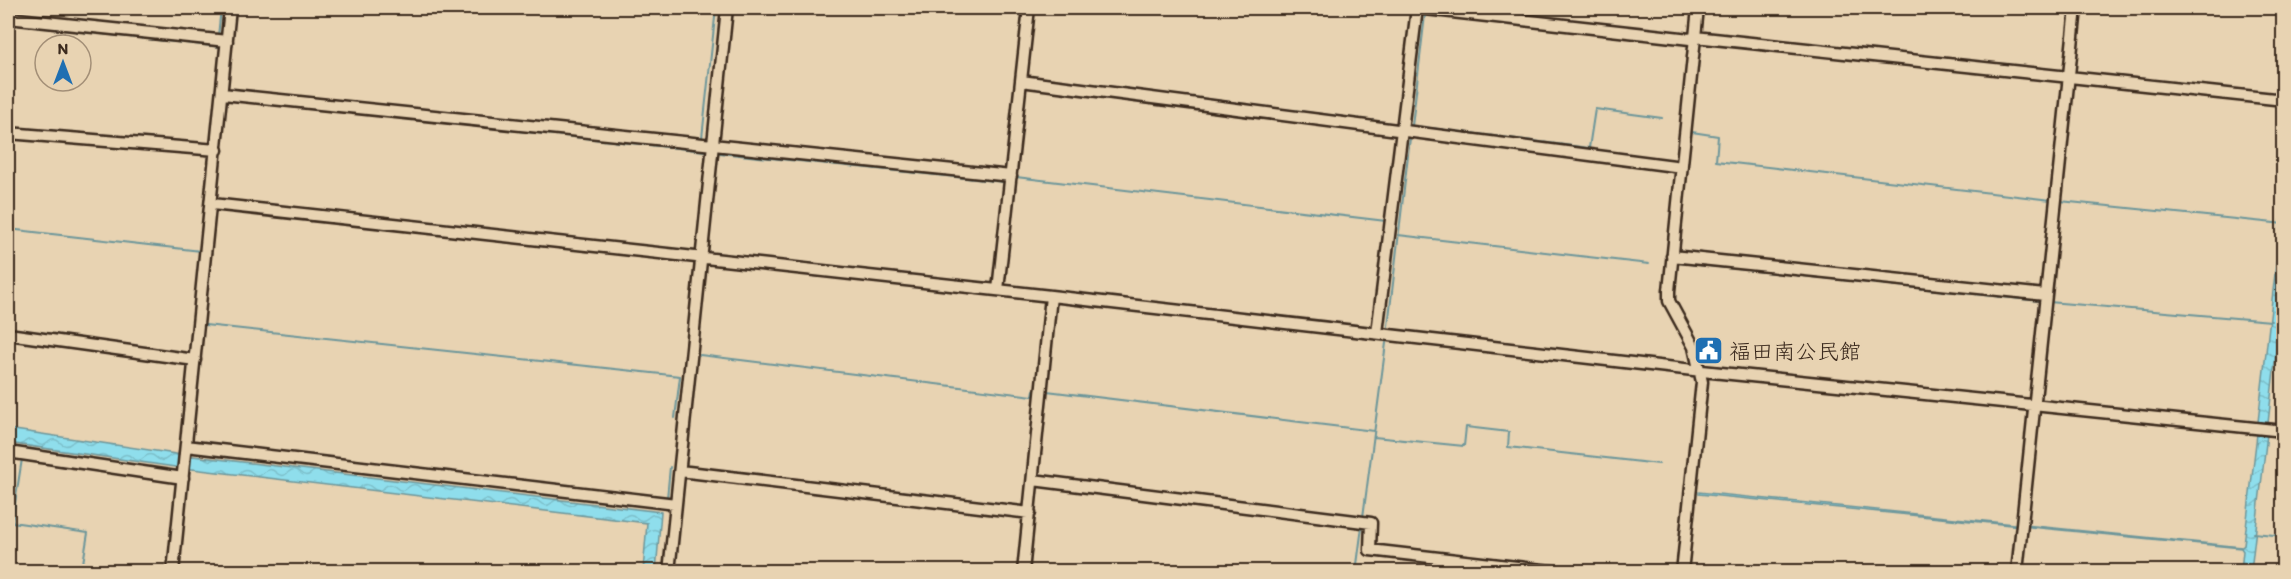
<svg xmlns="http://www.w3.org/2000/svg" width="2291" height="579" font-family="Itim,'Klee One',sans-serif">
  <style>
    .water { fill: url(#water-waves); stroke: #6d969a; stroke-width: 1.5 }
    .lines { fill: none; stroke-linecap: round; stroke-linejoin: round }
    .stream { stroke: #6d969a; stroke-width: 2 }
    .minor-casing { stroke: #3b2a1e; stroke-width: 15 }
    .minor { stroke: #e8d3b2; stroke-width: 10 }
    .labels { text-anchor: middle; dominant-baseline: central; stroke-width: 4.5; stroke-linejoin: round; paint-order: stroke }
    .poi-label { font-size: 22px; fill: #3b2a1e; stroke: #e8d3b2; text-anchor: start }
  </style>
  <defs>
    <pattern id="water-waves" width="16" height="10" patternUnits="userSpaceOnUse" patternTransform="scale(1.5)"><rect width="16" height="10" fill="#8fdeec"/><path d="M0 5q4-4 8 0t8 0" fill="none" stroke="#7cbfca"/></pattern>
  </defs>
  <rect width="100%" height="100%" fill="#e8d3b2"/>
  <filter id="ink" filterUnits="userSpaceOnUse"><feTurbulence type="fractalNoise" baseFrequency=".0167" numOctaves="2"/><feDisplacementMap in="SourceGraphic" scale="12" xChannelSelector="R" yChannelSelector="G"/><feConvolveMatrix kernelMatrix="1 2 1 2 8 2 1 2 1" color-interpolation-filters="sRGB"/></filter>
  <g filter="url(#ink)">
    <!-- water -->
    <path class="water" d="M2283,204V291L2268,423H2265L2264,434H2267L2251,571H2241L2243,551L2241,548L1699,494V492L2242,547L2244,545L2257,434H2260L2262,423L2258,422Z
      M8,429L176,454L661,512L656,571H643L647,523L175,467L8,443Z"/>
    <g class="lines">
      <!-- stream -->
      <path class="stream" d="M8,24L222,47
        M218,36L221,8
        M1028,76L1398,124
        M248,102L705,151
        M1407,125L1589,148L1595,109L1662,118
        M1412,126L1425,15
        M1692,132L1718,136L1716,161L2051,200
        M702,138L716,8
        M720,153L1004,182
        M1016,177L1386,221
        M2060,201L2284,224
        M8,229L201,251
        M1398,235L1649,264
        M1680,263L2040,301
        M2049,302L2271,321
        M205,325L680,376L675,418
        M1388,326L1410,138
        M190,355L191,340
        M700,355L1033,396L1034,390
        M1047,391L1374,431
        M1374,437L1464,446L1466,427L1509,432L1508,447L1659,464
        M179,457L189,364
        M22,459L12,522L88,533L82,569L96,572
        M667,498L670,467
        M1363,517L1386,343
        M2254,533L2284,536
        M1356,572L1362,527"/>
      <defs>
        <path id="minor" d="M1416,8L1690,39L1695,37L2284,100
          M8,18L227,41
          M1021,81L1682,167
          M223,94L1011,176
          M8,133L217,150
          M212,204L1051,296L1702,371L2284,431
          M1672,256L2045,295
          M998,290L1029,8
          M1377,333L1417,8
          M8,334L195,360
          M186,446L676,504
          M8,452L183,478
          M680,471L1030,513
          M1033,480L1371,523L1370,550L1560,572
          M173,572L230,8
          M669,572L727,8
          M1023,572L1051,296
          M1682,572L1702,382L1694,347L1669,301V291L1698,8
          M2017,572L2076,8"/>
      </defs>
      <!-- minor casing -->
      <use href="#minor" class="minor-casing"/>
      <!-- minor -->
      <use href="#minor" class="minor"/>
    </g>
  </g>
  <!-- icons -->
  <defs>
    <symbol id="civic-square" viewBox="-11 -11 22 22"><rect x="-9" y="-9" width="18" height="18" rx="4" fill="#1f6fb2" stroke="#e8d3b2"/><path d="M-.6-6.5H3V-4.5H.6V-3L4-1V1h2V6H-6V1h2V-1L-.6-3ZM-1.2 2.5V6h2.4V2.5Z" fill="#fff"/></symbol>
  </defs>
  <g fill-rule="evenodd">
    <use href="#civic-square" x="1692" y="334" width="33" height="33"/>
  </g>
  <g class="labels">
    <!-- poi labels -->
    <g class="poi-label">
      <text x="1729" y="351">福田南公民館</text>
    </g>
  </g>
  <!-- margin -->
  <rect width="2291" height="579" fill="none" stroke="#e8d3b2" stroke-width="30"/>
  <rect x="15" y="15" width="2261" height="549" fill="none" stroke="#3b2a1e" stroke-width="2" filter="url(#ink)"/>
  <!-- north arrow -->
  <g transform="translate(63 63)"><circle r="28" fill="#e8d3b2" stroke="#a38f77" stroke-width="1.5"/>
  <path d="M0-4.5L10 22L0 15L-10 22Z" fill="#1f6fb2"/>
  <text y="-9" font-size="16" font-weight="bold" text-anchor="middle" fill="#3b2a1e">N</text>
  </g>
</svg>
